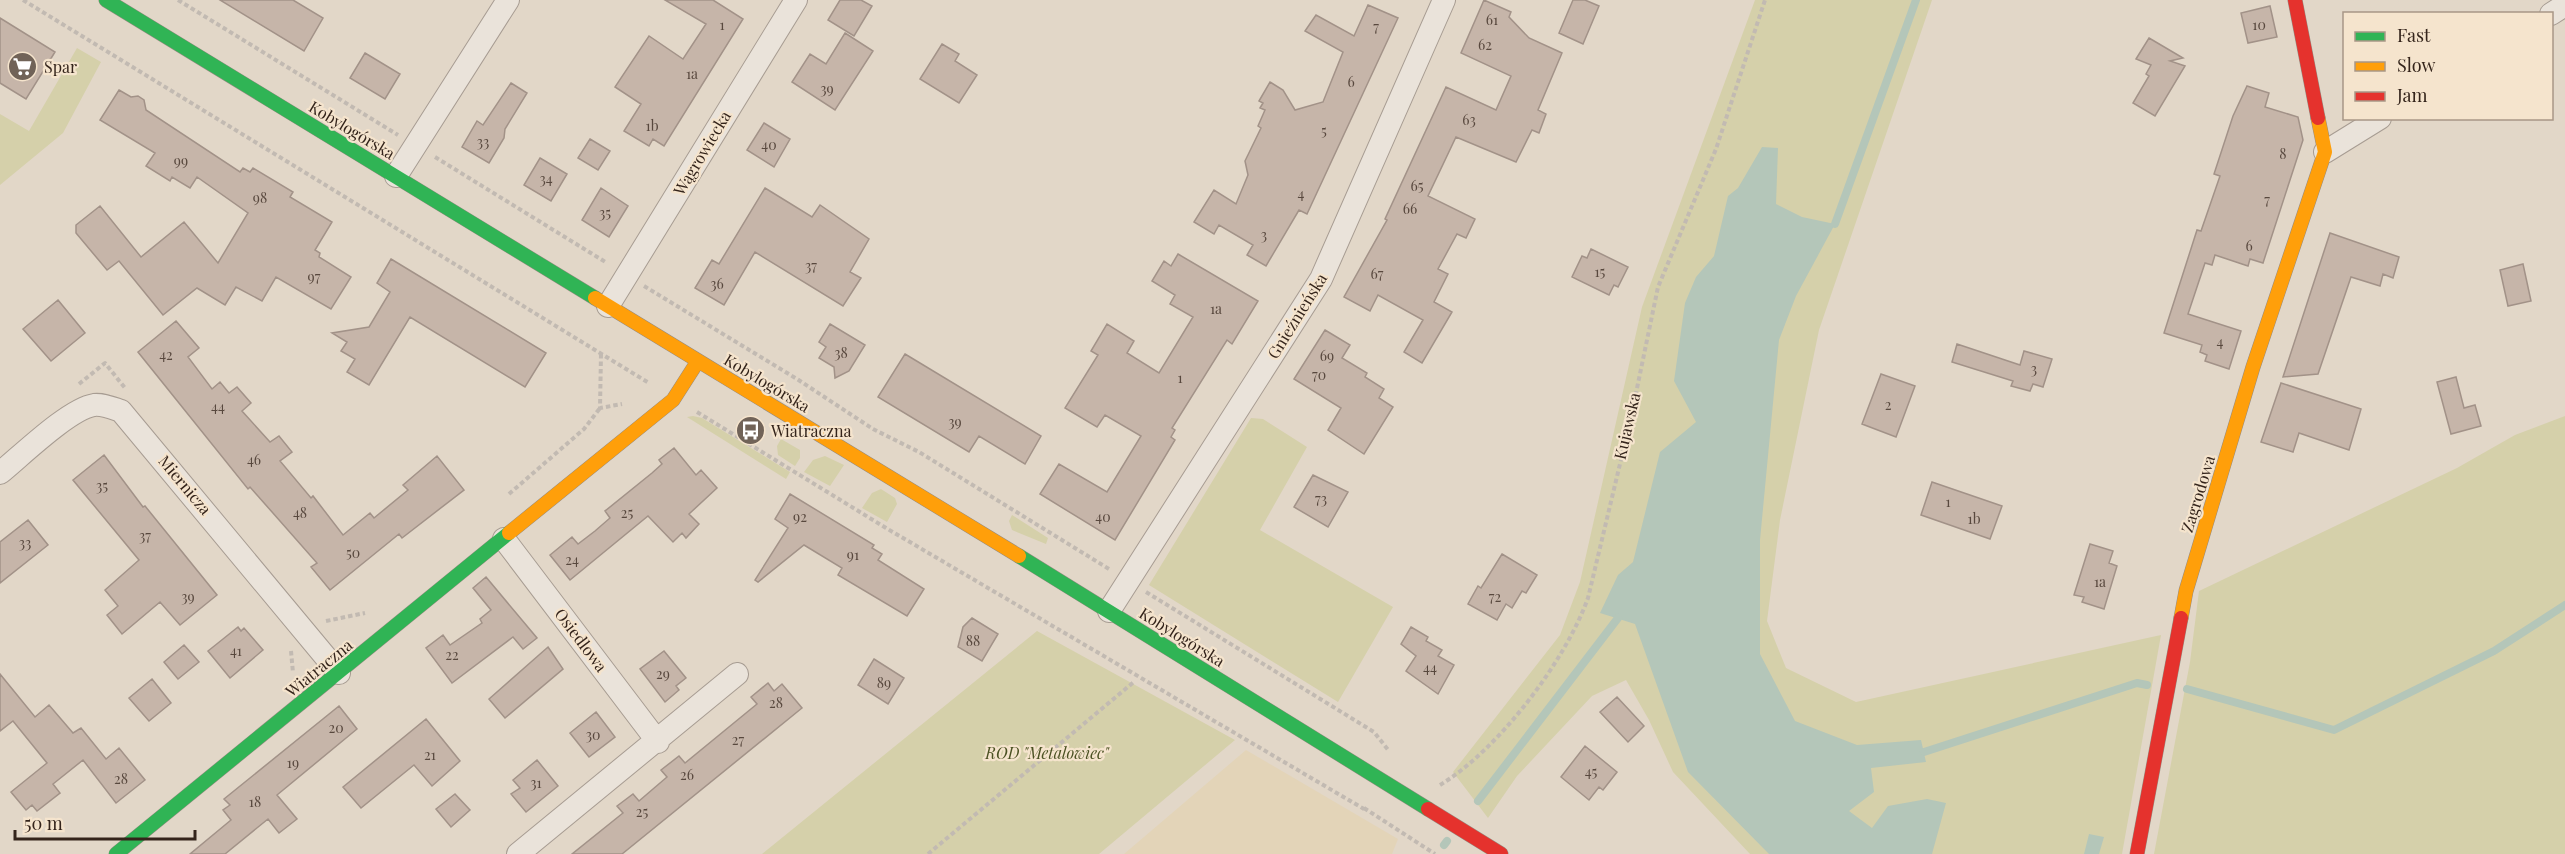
<svg xmlns="http://www.w3.org/2000/svg" width="2565" height="854" font-family="'Playfair Display',serif">
  <style>
    .farmland { fill: #e3d4b8 }
    .green { fill: #d5d0aa }
    .water { fill: #b4c6b9 }
    .lines { fill: none; stroke-linecap: round; stroke-linejoin: round }
    .stream { stroke: #b4c6b9; stroke-width: 8 }
    .building { fill: #c6b5a9; stroke: #a29288; stroke-width: 1.5 }
    .street-casing { stroke: #a79c92; stroke-width: 24 }
    .fast-casing { stroke: #968c82; stroke-width: 15 }
    .slow-casing { stroke: #968c82; stroke-width: 15 }
    .jam-casing { stroke: #968c82; stroke-width: 15 }
    .path { stroke: #c2bab2; stroke-width: 4; stroke-dasharray: 4.5 3; stroke-linecap: butt }
    .street { stroke: #eae3da; stroke-width: 22 }
    .fast { stroke: #30b455; stroke-width: 14 }
    .slow { stroke: #ff9f0a; stroke-width: 14 }
    .jam { stroke: #e5322d; stroke-width: 14 }
    .labels { text-anchor: middle; stroke-width: 4.5; stroke-linejoin: round; paint-order: stroke }
    .number-label { font-size: 14px; fill: #58483e }
    .poi-label { font-size: 16px; fill: #34241b; stroke: #f5e4cd; text-anchor: start }
    .street-label { font-size: 16px; fill: #34241b; stroke: #f5e4cd }
    .park-label { font-size: 16px; font-style: italic; fill: #4b5122; stroke: #f5e4cd }
  </style>
  <rect width="100%" height="100%" fill="#e2d7c8"/>
  <path class="farmland" d="M1246 750 1398 839 1392 854H1124Z"/>
  <path class="green" d="M1755 0H1932L1819 330 1780 520 1767 621 1786 668 1856 702 2161 635 2122 854H1750L1673 772 1649 720 1626 680 1592 696 1517 776 1488 818 1453 772 1560 635 1580 582 1642 307Z
    M77 48 101 62 63 133 0 185V114L29 131Z
    M693 416 702 418 790 472 786 479 687 417Z
    M2565 416V854H2154L2190 662 2199 591 2457 468 2515 435Z
    M1251 418 1263 419 1307 447 1260 530 1393 607 1338 702 1149 585Z
    M781 439 800 450V458L795 466 778 455 777 446Z
    M825 456 844 465 830 486 804 472 813 460Z
    M881 489 895 498 897 504 887 522 862 508 872 493Z
    M1012 515 1048 538 1046 544 1012 530 1009 521Z
    M1037 631 1235 740 1099 854H762Z"/>
  <path class="water" d="M1762 147 1778 148 1776 204 1802 217 1835 224 1796 296 1779 340 1760 540V654L1795 721 1857 745 1921 740 1926 762 1871 768 1874 792 1849 811 1872 828 1888 806 1927 799 1946 803 1932 854H1769L1688 772 1635 624 1600 613 1618 575 1633 562 1660 452 1696 422 1674 381 1685 303 1696 277 1714 256 1728 196 1738 188Z
    M2089 834 2104 837 2099 854H2084Z"/>
  <g class="lines">
    <path class="stream" d="M1835 224 1916 0
      M2187 689 2334 730 2494 651 2565 605
      M1924 752 2137 683 2147 685
      M1478 801 1618 618
      M1444 845 1447 841"/>
  </g>
  <path class="building" d="M220 0H293L323 18 304 51Z
    M665 0H713L743 19 664 146 653 139 649 146 624 131 641 104 615 87 649 36 683 59 706 24Z
    M840 0H861L872 6 854 36 828 20Z
    M1484 0 1511 12 1509 17 1529 38 1562 53 1538 110 1546 114 1539 133 1532 130 1516 162 1456 137 1428 196 1475 219 1466 238 1457 234 1438 269 1448 274 1434 302 1452 312 1422 363 1404 352 1423 320 1378 295 1370 311 1344 297 1387 220 1385 219 1446 87 1496 110 1511 76 1461 53Z
    M1573 0H1585L1599 6 1583 44 1559 33Z
    M1368 5 1398 18 1307 214 1299 210 1266 266 1247 255 1253 245 1219 225 1214 234 1194 222 1214 190 1236 204 1248 175 1245 161 1261 128 1258 126 1265 110 1260 108 1263 103 1259 101 1270 82 1283 90 1295 110 1323 102 1343 52 1305 31 1316 15 1354 36Z
    M2270 6 2277 37 2248 43 2241 13Z
    M0 18 55 52 26 99 0 83Z
    M845 33 873 51 835 110 792 82 810 54 826 64Z
    M2149 38 2183 58 2170 61 2185 66 2155 116 2133 103 2149 76 2146 74 2151 65 2136 59Z
    M942 44 959 54 955 61 977 75 959 103 920 79Z
    M365 53 400 74 385 99 350 78Z
    M511 83 527 93 505 129 504 138 489 163 462 147 477 121 483 125Z
    M2247 86 2269 93 2265 107 2298 117 2303 140 2263 263 2250 259 2248 266 2215 255 2212 265 2205 263 2188 314 2241 331 2229 369 2205 361 2207 355 2200 352 2202 345 2164 333 2197 230 2201 231 2220 176 2214 174 2233 116Z
    M119 90 131 97 138 96 144 100 146 110 240 172 243 168 250 172 253 168 293 192 290 197 332 222 315 250 320 253 319 257 351 277 331 309 276 277 262 301 236 287 225 305 197 288 163 315 119 261 107 270 76 233V225L100 206 141 257 184 222 218 263 248 213 197 177 190 188 172 177 170 181 146 166 155 153 100 120Z
    M764 123 790 139 774 167 747 150Z
    M590 139 610 151 598 170 578 158Z
    M540 158 567 174 551 201 524 185Z
    M601 188 628 206 609 237 582 220Z
    M765 188 812 217 820 205 869 239 850 272 861 278 843 306 755 252 724 305 695 288 712 260 719 264Z
    M2330 233 2399 257 2393 278 2383 274 2380 286 2351 277 2318 374 2283 377Z
    M1591 249 1628 267 1618 287 1614 285 1609 295 1572 277 1582 256 1587 258Z
    M1178 254 1258 301 1232 344 1227 340 1172 428 1175 430 1171 437 1175 440 1115 540 1040 494 1059 464 1107 492 1141 436 1105 415 1097 427 1065 408 1098 355 1091 351 1107 324 1134 341 1127 353 1159 373 1193 317 1170 304 1175 295 1152 281 1164 261 1171 266Z
    M391 259 546 353 525 387 410 317 369 385 347 372 355 359 341 351 347 342 332 333 369 327 390 292 377 283Z
    M2523 264 2531 301 2508 306 2500 270Z
    M58 300 85 333 51 361 23 329Z
    M176 321 199 348 188 357 212 389 220 382 229 393 237 387 251 403 242 411 270 442 279 436 292 452 280 461 311 498 313 496 343 535 370 513 374 518 408 490 403 485 437 456 464 490 402 538 399 534 330 590 311 567 317 563 250 487 248 489 138 352Z
    M830 324 865 345 849 371 835 378 834 367 819 358 826 347 819 342Z
    M1325 330 1350 345 1342 358 1367 373 1365 377 1384 389 1379 398 1393 407 1364 454 1328 430 1341 408 1294 379Z
    M1957 344 2020 365 2024 351 2052 359 2043 387 2033 384 2030 391 2011 386 2013 381 1952 362Z
    M905 354 1041 436 1025 464 979 436 969 452 878 397Z
    M1881 374 1915 386 1896 437 1862 424Z
    M2456 377 2464 408 2475 405 2481 426 2451 434 2437 382Z
    M2281 383 2361 409 2349 450 2299 433 2293 452 2261 442Z
    M674 448 696 475 701 470 717 488 689 514 699 524 686 538 682 533 673 542 648 516 570 580 550 555 572 537 578 544 595 531 610 518 605 511 652 473 662 464 659 460Z
    M104 455 143 507 145 506 217 595 180 625 160 602 122 634 107 615 118 606 105 590 139 560 73 480Z
    M1313 475 1348 492 1328 527 1294 507Z
    M1932 482 2002 506 1990 539 1921 515Z
    M790 494 874 545 872 548 882 554 878 560 924 589 907 616 838 575 842 568 804 545 758 582 755 580 788 528 775 519Z
    M28 520 48 545 0 583V542Z
    M2090 544 2113 551 2109 563 2117 566 2104 609 2082 602 2084 597 2074 595Z
    M1502 554 1537 575 1526 593 1522 591 1512 608 1506 604 1497 620 1468 604 1478 586 1481 588Z
    M486 577 537 638 523 649 513 637 452 683 426 648 443 635 450 645 482 623 480 619 491 610 473 588Z
    M972 618 998 634 982 661 958 647 963 627Z
    M238 627 241 631 244 628 263 650 230 678 208 651Z
    M1411 627 1428 637 1426 641 1442 650 1438 656 1454 665 1438 694 1406 671 1416 656 1401 644Z
    M184 645 199 662 178 679 164 662Z
    M548 647 563 669 505 718 489 699Z
    M664 651 686 678 676 686 679 690 665 702 640 669Z
    M874 659 904 678 888 704 858 685Z
    M0 674 35 717 49 705 73 733 81 728 106 759 119 748 145 780 116 803 83 760 53 784 60 793 37 811 32 805 26 810 11 792 47 763 13 721 0 731Z
    M152 679 171 703 149 721 129 698Z
    M768 683 774 691 782 684 802 708 622 854H572L623 813 617 806 633 794 639 801 667 777 661 770 679 756 685 763 757 704 751 697Z
    M1617 697 1644 726 1628 742 1600 712Z
    M339 706 357 729 277 795 297 819 279 833 268 819 225 854H190L231 820 223 810 230 805 224 799Z
    M596 712 615 737 589 757 570 733Z
    M426 719 460 761 432 786 414 765 361 808 343 787Z
    M1585 746 1617 772 1603 790 1599 787 1589 800 1561 777Z
    M537 760 558 786 526 812 511 794 520 788 513 780Z
    M455 794 470 810 451 827 436 809Z"/>
  <g class="lines">
    <defs>
      <path id="street" d="M2551 14 2565 5
        M2325 152 2380 118
        M396 176 508 0
        M608 306 796 0
        M0 473C21 456 69 409 94 405 103 404 112 408 121 411L339 673
        M504 539 658 742
        M1109 611 1321 279 1444 0
        M518 854 737 674"/>
      <path id="fast" d="M106 0 595 298
        M1019 556 1428 809
        M116 854 509 533"/>
      <path id="slow" d="M595 298 1019 556
        M509 533 673 400 698 361
        M2181 618 2186 591 2253 367 2325 152 2318 118"/>
      <path id="jam" d="M2295 0 2318 118
        M1428 809 1501 854
        M2137 854 2181 618"/>
    </defs>
    <use href="#street" class="street-casing"/>
    <use href="#fast" class="fast-casing"/>
    <use href="#slow" class="slow-casing"/>
    <use href="#jam" class="jam-casing"/>
    <path class="path" d="M23 0 649 383
      M178 0 398 135
      M435 157 607 263
      M644 286 797 379 873 429 919 452 1109 569
      M601 354 600 408 622 404
      M79 384 105 363 125 388
      M697 412 886 528 1364 809
      M509 494 584 429 600 408
      M1146 592 1374 732 1389 751
      M326 621 365 613
      M291 651 293 673
      M1440 785C1498 750 1565 662 1588 598L1630 422 1658 287 1716 149 1765 0
      M1364 808 1435 854
      M928 854 1135 681"/>
    <use href="#street" class="street"/>
    <use href="#fast" class="fast"/>
    <use href="#slow" class="slow"/>
    <use href="#jam" class="jam"/>
  </g>
  <defs>
    <symbol id="supermarket-disc" viewBox="-11 -11 22 22"><circle r="9.5" fill="#716358" stroke="#f5e4cd"/><path d="M-6-5.5h2.5l.6 2H6L4.5 2H-2.5L-4.4-4H-6ZM-1.5 3.2a1.3 1.3 0 1 0 .1 0ZM3 3.2a1.3 1.3 0 1 0 .1 0Z" fill="#fff"/></symbol>
    <symbol id="bus-disc" viewBox="-11 -11 22 22"><circle r="9.5" fill="#716358" stroke="#f5e4cd"/><path d="M-5-6H5V4H4V6H2V4H-2V6H-4V4H-5ZM-3.5-4V0h7V-4ZM-3.5 1.2v1.5H-2V1.2ZM2 1.2v1.5H3.5V1.2Z" fill="#fff"/></symbol>
  </defs>
  <g fill-rule="evenodd">
    <use href="#supermarket-disc" x="6" y="50" width="33" height="33"/>
    <use href="#bus-disc" x="734" y="414" width="33" height="33"/>
  </g>
  <g class="labels">
    <g class="number-label">
      <text x="1492" y="25">61</text>
      <text x="722" y="30">1</text>
      <text x="2259" y="30">10</text>
      <text x="1376" y="32">7</text>
      <text x="1485" y="50">62</text>
      <text x="692" y="79">1a</text>
      <text x="1351" y="87">6</text>
      <text x="827" y="94">39</text>
      <text x="1469" y="125">63</text>
      <text x="652" y="131">1b</text>
      <text x="1324" y="136">5</text>
      <text x="483" y="147">33</text>
      <text x="769" y="150">40</text>
      <text x="2283" y="159">8</text>
      <text x="181" y="166">99</text>
      <text x="546" y="184">34</text>
      <text x="1417" y="191">65</text>
      <text x="1301" y="199">4</text>
      <text x="260" y="203">98</text>
      <text x="2267" y="205">7</text>
      <text x="1410" y="214">66</text>
      <text x="605" y="218">35</text>
      <text x="1264" y="240">3</text>
      <text x="2249" y="251">6</text>
      <text x="811" y="271">37</text>
      <text x="1600" y="277">15</text>
      <text x="1377" y="279">67</text>
      <text x="314" y="282">97</text>
      <text x="717" y="289">36</text>
      <text x="1216" y="314">1a</text>
      <text x="2220" y="347">4</text>
      <text x="841" y="358">38</text>
      <text x="166" y="360">42</text>
      <text x="1327" y="361">69</text>
      <text x="2034" y="374">3</text>
      <text x="1319" y="380">70</text>
      <text x="1180" y="383">1</text>
      <text x="1888" y="410">2</text>
      <text x="218" y="412">44</text>
      <text x="955" y="427">39</text>
      <text x="254" y="465">46</text>
      <text x="102" y="491">35</text>
      <text x="1321" y="504">73</text>
      <text x="1948" y="507">1</text>
      <text x="300" y="518">48</text>
      <text x="627" y="518">25</text>
      <text x="800" y="522">92</text>
      <text x="1103" y="522">40</text>
      <text x="1974" y="524">1b</text>
      <text x="145" y="541">37</text>
      <text x="25" y="548">33</text>
      <text x="353" y="558">50</text>
      <text x="853" y="560">91</text>
      <text x="572" y="565">24</text>
      <text x="2100" y="587">1a</text>
      <text x="188" y="602">39</text>
      <text x="1495" y="602">72</text>
      <text x="973" y="646">88</text>
      <text x="236" y="656">41</text>
      <text x="452" y="660">22</text>
      <text x="1430" y="673">44</text>
      <text x="663" y="679">29</text>
      <text x="884" y="688">89</text>
      <text x="776" y="708">28</text>
      <text x="336" y="733">20</text>
      <text x="593" y="740">30</text>
      <text x="738" y="745">27</text>
      <text x="430" y="760">21</text>
      <text x="293" y="768">19</text>
      <text x="1591" y="777">45</text>
      <text x="687" y="780">26</text>
      <text x="121" y="784">28</text>
      <text x="536" y="788">31</text>
      <text x="255" y="807">18</text>
      <text x="642" y="817">25</text>
    </g>
    <g class="poi-label">
      <text x="44" y="73">Spar</text>
      <text x="771" y="437">Wiatraczna</text>
    </g>
    <g class="street-label">
      <text transform="translate(352 130) rotate(31)" y="6">Kobylogórska</text>
      <text transform="translate(702 153) rotate(-59)" y="6">Wągrowiecka</text>
      <text transform="translate(1297 316) rotate(-58)" y="6">Gnieźnieńska</text>
      <text transform="translate(767 383) rotate(31)" y="6">Kobylogórska</text>
      <text transform="translate(1627 426) rotate(-77)" y="6">Kujawska</text>
      <text transform="translate(185 485) rotate(50)" y="6">Miernicza</text>
      <text transform="translate(2198 494) rotate(-73)" y="6">Zagrodowa</text>
      <text transform="translate(1182 637) rotate(32)" y="6">Kobylogórska</text>
      <text transform="translate(581 640) rotate(53)" y="6">Osiedlowa</text>
      <text transform="translate(319 668) rotate(-39)" y="6">Wiatraczna</text>
    </g>
    <g class="park-label">
      <text x="1047" y="759">ROD "Metalowiec"</text>
    </g>
  </g>
  <rect x="2343" y="12" width="210" height="108" fill="#f5e4cd" stroke="#a89786" stroke-width="1.5"/>
  <rect x="2355" y="32" width="30" height="9" fill="#30b455" stroke="#a89786" stroke-width="1.5"/>
  <text x="2397" y="42" font-size="18" fill="#34241b">Fast</text>
  <rect x="2355" y="62" width="30" height="9" fill="#ff9f0a" stroke="#a89786" stroke-width="1.5"/>
  <text x="2397" y="72" font-size="18" fill="#34241b">Slow</text>
  <rect x="2355" y="92" width="30" height="9" fill="#e5322d" stroke="#a89786" stroke-width="1.5"/>
  <text x="2397" y="102" font-size="18" fill="#34241b">Jam</text>
  <path d="M15 830v9h180v-9" fill="none" stroke="#34241b" stroke-width="3"/>
  <text x="24" y="830" font-size="18" fill="#34241b" stroke="#f5e4cd" stroke-width="4.5" paint-order="stroke">50 m</text>
</svg>
